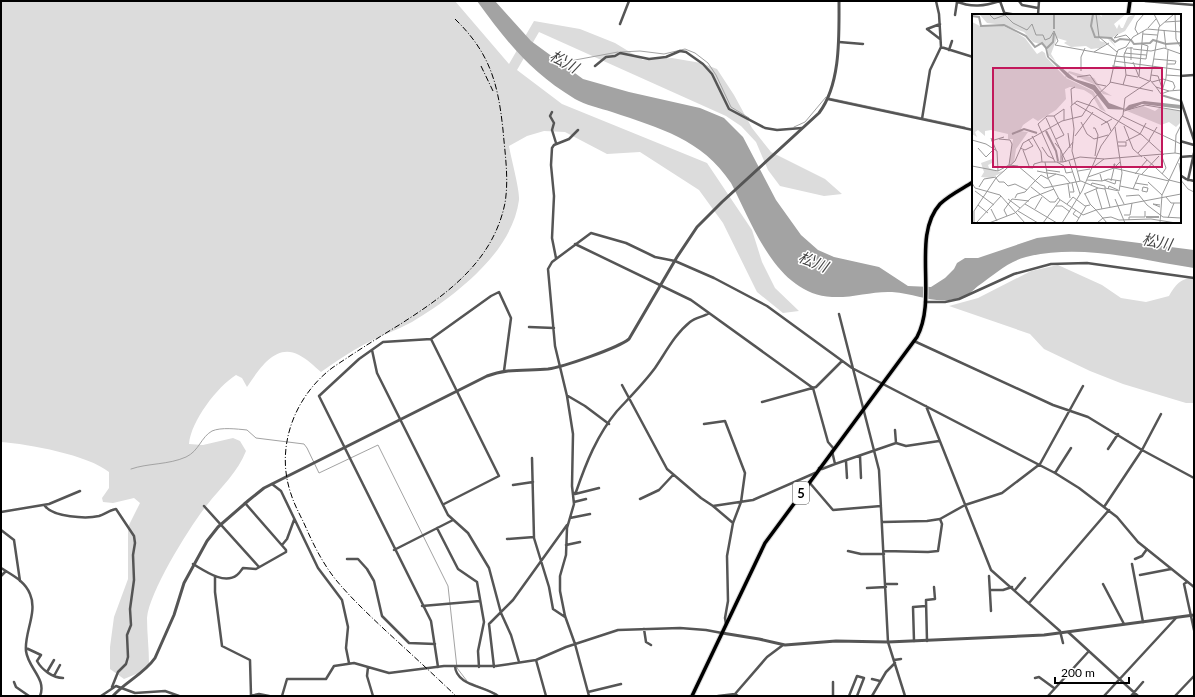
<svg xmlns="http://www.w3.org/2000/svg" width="1195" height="697" font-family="Lato,'Noto Sans JP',sans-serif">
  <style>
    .green { fill: #dcdcdc }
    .water { fill: #a3a3a3 }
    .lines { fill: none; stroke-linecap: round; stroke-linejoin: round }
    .stream { stroke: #a3a3a3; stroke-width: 1 }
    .primary-casing { stroke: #dbdbdb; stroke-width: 5.5 }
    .minor { stroke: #555; stroke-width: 2.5 }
    .tertiary { stroke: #555; stroke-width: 3 }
    .primary { stroke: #000; stroke-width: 3.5 }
    .rail { stroke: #000; stroke-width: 1; stroke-dasharray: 6 2 1 2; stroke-linecap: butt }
    .labels { text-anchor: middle; stroke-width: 3; stroke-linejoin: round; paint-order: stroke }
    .shield { fill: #fff; stroke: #4c4c4c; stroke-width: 1 }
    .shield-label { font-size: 13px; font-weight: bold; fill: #000 }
    .water-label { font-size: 15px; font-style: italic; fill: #444; stroke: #fff }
    .inset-river { fill: none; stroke: #a3a3a3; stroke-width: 2 }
    .inset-road { fill: none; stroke: #999; stroke-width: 1 }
    .view { fill: #c2185b; fill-opacity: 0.15; stroke: #c2185b; stroke-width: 2 }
    .inset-edge { fill: none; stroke: #000; stroke-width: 2 }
  </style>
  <rect width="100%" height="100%" fill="#fff"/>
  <path class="green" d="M1 1H455L509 64 534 21 580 29 615 43 643 60 672 58 701 63 717 69 734 95 752 128 771 152 825 179 842 194 824 196 780 186 768 170 756 142 741 126 726 116 539 32 517 70 562 104 707 163 752 230 762 262 775 288 799 311 783 313 757 292 723 223 699 190 640 152 607 154 565 132 544 131 527 136 509 146C511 158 520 191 519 200 512 253 455 296 412 322 397 330 380 336 365 344 350 352 335 362 321 372 314 366 307 359 299 355 275 342 258 371 247 387L242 378 236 375C217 387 191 421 189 444L203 445 233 438 240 441 246 451C238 472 221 487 207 505 190 526 149 592 147 618 147 633 149 649 149 664L141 672 124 679 110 669V647L114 617 128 579V527L140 503 134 498 113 503 103 502 102 498 109 488V472C88 455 29 444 1 442Z
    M1058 265 1102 285 1121 298 1146 302 1169 296C1176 284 1180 279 1194 277V403H1186L1123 384 1090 371 1044 349 1030 334 949 306 978 298 1031 271Z"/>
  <path class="water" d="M477 1H495L531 41 583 79 629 92 700 108 724 118 743 137 776 200 801 235 818 250 834 257 879 267 908 286 931 287 945 278 954 269 957 263 965 258H978L1037 238 1069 234 1194 250V268C1140 260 1081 243 1026 257 1007 262 994 275 978 286 973 290 969 295 963 297 935 306 920 294 892 292 872 291 853 298 832 297 776 294 753 225 731 183 702 139 659 128 612 112 600 108 585 105 575 99 530 72 507 42 477 1Z"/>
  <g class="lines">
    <path class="stream" d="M621 52 640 51 664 54 685 49 695 53 708 63 716 75 731 107 749 118
      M559 63 618 52
      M829 98 965 127
      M794 127 805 122 826 97
      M1180 179 1188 189 1194 192
      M131 469C148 463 168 465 186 457 199 451 201 437 212 431 221 427 237 429 247 430L256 438 304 444 307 448 319 473 378 445 448 586 457 668 467 681
      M471 683 497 694"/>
    <defs>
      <path id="primary" d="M1128 15 1130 1
        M692 696 765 543 917 337C938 298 911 236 940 204 949 195 962 189 973 182"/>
    </defs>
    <use href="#primary" class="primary-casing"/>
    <path class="minor" d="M956 1C971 8 985 6 1000 1
      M1000 1 1005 15
      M1019 1 1022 5 1038 8
      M1145 1 1194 5
      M1005 13 1017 15
      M955 15 957 2
      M1038 15 1039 1
      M620 24 629 1
      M927 29 940 39
      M927 29 940 24
      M839 42 863 44
      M941 47 973 57
      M949 50 952 41
      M595 66 606 57 615 56 620 53 649 59 666 57 680 51 686 52 703 64 712 74 729 109 765 128 777 130 802 128
      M1180 76 1194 75
      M1180 98 1194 140
      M828 99 973 130
      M552 112 550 116 554 123 552 130 556 143
      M922 119 930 70 941 47 939 14 936 1
      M1180 141 1194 145
      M1180 157 1193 156
      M1180 175 1186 179 1194 181
      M1188 180 1194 153
      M575 244 691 300 813 388 828 442 834 449
      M556 258 552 238 554 196 551 165 552 148 554 145 569 139 578 130
      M925 302H945L959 299 1014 274 1051 264 1087 263 1194 278
      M839 314 879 470 888 642 905 696
      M529 327 554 328
      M431 339 499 476 444 504
      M914 341 1053 405 1088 417 1142 450 1194 478
      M372 350 377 373 448 515 468 533 489 568 501 613 511 635 519 662
      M622 385 667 469 701 498 713 506 753 500 815 473
      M568 396 585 406 609 424
      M762 402 816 387 842 361
      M926 406 991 570 1060 631 1063 643
      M704 424 725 421 745 473 741 502 733 523 727 556 728 601 725 618 726 624
      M896 443 906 446 939 441
      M1108 449 1118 434
      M832 451 835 464 896 443 895 430
      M860 456 861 478
      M532 458 534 538 549 587 553 609 565 617
      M846 461 847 478
      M819 468 822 469 835 464
      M1055 473 1071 448
      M809 482 833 510 881 506
      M272 484 281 491 318 568 342 600 348 627 346 648 349 663
      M513 485 533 482
      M575 494 599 488
      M573 495 576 492C586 463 597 435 617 411 630 397 644 383 655 368 666 352 675 334 690 322 696 317 704 317 709 313
      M640 499 659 490 673 475
      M574 502 586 499
      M45 506C53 517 86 519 99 516 105 514 110 510 116 509L134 536 135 543 133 555 134 580 130 609 131 625 127 635 128 657 126 664 118 672 112 687
      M204 506 259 567
      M713 506 733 523
      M1104 507 1142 450 1161 414
      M1 512 49 504 80 491
      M570 518 590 514
      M940 519 965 505 1002 493 1040 464 1083 386
      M883 522 927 521 940 519 942 524 938 551 928 552 884 551
      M437 528 458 569 477 582 484 622 478 651 479 667
      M1 530 14 540 20 581
      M507 539 534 537
      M282 545 287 539 294 520
      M566 545 580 542
      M394 550 453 520
      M848 551 861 554H884
      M347 559H358L367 569 374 581 382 616 409 643 435 644
      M1135 559 1142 556 1147 549
      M193 564C205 571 224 585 237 575 240 573 241 570 243 568L256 569 286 552V550L245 503
      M1132 564 1143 622
      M1 568C12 575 25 581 30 594 38 612 24 633 26 651 28 668 47 679 40 696
      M1140 575 1171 569
      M1 576 6 571
      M989 576 991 611
      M215 577V592L222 646 250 660 251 695
      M1187 582 1184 584 1194 630
      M886 584H897
      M1103 584 1124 624
      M867 588 886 587
      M990 590H1003L1012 587
      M1015 590 1025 578
      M1029 603 1109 510
      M422 606 480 601
      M644 629 646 642 651 645
      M1068 632 1138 696
      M914 641 913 607 926 606
      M927 641 926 600 935 599 934 587
      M26 648 41 655 37 661C42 670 53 678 63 678
      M536 660 546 696
      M894 660 901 659
      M455 666C456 686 486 686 498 696
      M368 667 367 676 373 696
      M438 667 431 621 319 396 359 359 383 342 431 339 491 296 499 292 511 318 504 371
      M494 667 489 624 513 600 567 525
      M47 672 54 660
      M54 676 60 665
      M1035 678 1039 677 1054 688
      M872 679 880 681
      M14 682 16 687 29 696
      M833 682V696
      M588 692 621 684
      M735 694 738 696
      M101 696 116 686 135 693 165 691 179 696
      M250 696 259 694 269 696
      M282 696 287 679H326L334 666 354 663 389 673 444 666H496L536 660 566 647 618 630 680 628 706 630 722 633
      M589 696 575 644 565 616 560 591V576L566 555 567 528 574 504 572 486 573 434 567 396 555 346 548 269 552 262 591 233 626 243 655 257 675 261 714 278 767 306 852 368 1055 473 1079 488 1117 517 1138 542 1194 587
      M718 696 735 694 767 657 783 645
      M849 696 857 676 864 678 857 696
      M872 696 886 672 895 663
      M1048 696 1089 651
      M1104 696 1176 618
      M1131 696 1143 682
      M1175 696 1194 676"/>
    <path class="tertiary" d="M722 633 759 639 785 645 836 641 888 642 1044 635 1194 615
      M113 696C125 682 144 674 155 658L174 615 184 583 207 541 218 527 249 500 264 488 487 376C507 368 528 371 548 369 563 367 618 348 629 339L677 257 697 227 722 202 819 113C841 84 839 36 839 1"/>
    <use href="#primary" class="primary"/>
    <path class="rail" d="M455 19C490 53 498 83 503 130 505 154 509 179 505 203 493 262 446 295 399 325 376 339 354 353 332 368 294 397 275 448 291 494 295 507 302 518 307 530 315 548 324 565 336 580 351 598 368 614 385 630 409 652 433 674 456 696
      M481 66 493 91"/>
  </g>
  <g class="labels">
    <rect class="shield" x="793" y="482" width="16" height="22" rx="3"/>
    <g class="shield-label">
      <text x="801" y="498">5</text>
    </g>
    <g class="water-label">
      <text transform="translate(564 62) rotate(29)" y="5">松川</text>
      <text transform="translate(1157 242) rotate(11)" y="5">松川</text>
      <text transform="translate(813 262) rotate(22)" y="5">松川</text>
    </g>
  </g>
  <g transform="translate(972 14)">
    <rect width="209" height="209" fill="#fff"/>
    <path d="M0 0H127L130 3 129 0H154L142 10 145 15 147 10 149 14H151L156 3 164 0 153 17 141 23 140 27 144 33 135 24H127L128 27 135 29 128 34 119 35 114 32 99 33 92 29 95 27 85 24 79 40 84 48 76 41 74 32 61 28 52 18 32 11 15 9 8 1ZM0 8 8 12H31L42 17 53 24 65 40 70 37 73 39 74 43 93 63 97 57 122 64 130 76 140 82 131 80 124 71 97 59 94 64 121 77 134 98 128 95 120 81 112 76 98 73 93 75 94 85 84 96 66 107 61 104 51 111 48 117 56 118 44 135 42 148 39 150 37 149 41 125H36V120L19 116 13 117V122L6 116 3 118 5 123 0 120ZM171 92 183 97 187 94 209 97V108L204 113 197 108 189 111 155 97ZM20 145 22 148 16 151 17 154 26 158 33 157 19 164 9 163 12 158 9 149Z" fill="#dcdcdc"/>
    <path d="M73 33 75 35 77 43 103 65 123 71 137 89 153 95 157 91 172 87 209 91V95L170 90 157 96 136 95 121 76 96 64 75 43Z" fill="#a3a3a3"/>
    <path class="inset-river" d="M121 0 119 12 123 23 139 24 143 28 148 25 159 26 162 30 178 29 181 26 194 30 209 29M0 2 7 3 9 12 32 11 54 22 63 33 70 29 75 35M82 15V0M75 34 81 28 82 19M189 81 209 87M74 117 84 137 86 147M40 120 52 115 65 119M174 203H187"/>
    <path class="inset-road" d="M17 0 22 5 33 1 41 9 55 16 60 10 64 21H71L73 26 78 24 82 17 86 27 83 31M124 0 127 23 145 38M182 0 188 12M203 0 204 25 209 34M193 8 209 7M176 14 184 5M192 16 194 34M146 20 142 24 154 21 159 26M166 20 163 15 165 8 172 0M171 20 185 21M83 31 144 42 146 36 154 33 161 23 175 15 209 18M161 35 179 37 192 34 209 40M122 38 137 29M152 39 174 41M182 45 204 47 203 50H195M159 46V33M142 47 209 56M161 48 167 63 177 67M140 52 168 55M109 57V43L113 34M154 61 166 63M179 61 186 62 190 74M194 61 209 62M167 62 171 17M105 63 118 61 124 70 134 72M178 66 184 73 197 77 209 76M138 68 181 77M180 68 191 65 201 68 203 73 201 76M151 71 154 61 152 41 155 34H161M184 73 189 80 197 77M189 80 194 64 196 36M102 89 136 109 139 117M100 91 99 75 103 73M152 97 173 91 209 97M82 102 92 121 84 125M150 102 209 130M74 104 94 148M109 108 115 120 122 125 136 121M129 111 140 105M152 112 161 135 170 143M121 114H123L126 121 123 142M96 119 98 134M60 122 69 138 70 148M103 122 121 98M19 124 24 136M27 125 38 126 40 130 37 151M0 126 14 130 25 137 26 157 37 151 46 152 72 174 109 167 126 174M177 126 185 113M19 127 32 123M154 127 168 120 174 109M146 128H154V132H146M83 129 89 136V148M70 133 76 142 82 145M6 134 14 143 22 135M48 134 53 136 61 132 56 125M51 136 57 152M166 139 178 126M203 139 204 121 209 111M189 140 194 154 190 160M172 143 197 166 209 169M97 147 108 180M83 148 66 110 75 102H82L92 95V106M85 148 92 152 94 159 100 158M91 148 90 142 101 128M207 149 209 162M0 152 26 157M47 153 61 154 62 150 69 148H91L108 143 132 145 203 139 209 140M120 154 132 145M142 154 197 167M74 156 88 158M65 157 75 159 73 148M106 157 118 155M128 160 130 167 136 165 149 167M163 160 175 146M169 161 187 142M116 163 142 154 148 148M24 164 27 168H32L36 172 43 170 55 176M76 164 75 159 84 160M115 166 130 167M132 166 143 170 144 166M108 167 100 137 102 115 99 92 105 87 122 93 170 121 192 141M139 167 143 150H142V153M62 168 69 161 76 165M176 168 190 181M0 169 3 174 28 181 53 209M98 169 92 162 84 160 76 164 87 185 111 201 124 196 135 209M163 169 176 171M96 170 98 184M119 171 120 169 133 172M148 172 167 176M7 173 12 165 24 163M59 173 78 188H83L86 184M171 173 176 174 175 178 170 177ZM133 174 147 177 150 159 143 113M124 175 130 195M133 175 138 193M136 175 137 172 146 176M161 175 167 161M3 177 22 191M98 178H102L100 169M146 178 152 190M112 180 126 174 133 175V172M113 180 118 190 124 196 209 180M154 182 167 181 175 191 191 203 209 204M194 183 199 189H209M43 184 45 180 53 178 62 168M36 185 48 194M143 185 153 209M53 190 85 209M95 190 101 183 113 192 118 191M6 191 16 199M84 192H90L98 198M188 193 181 190 188 191M19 195 25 207M63 195 70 183M104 196 101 200 107 204M46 197 66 209M152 201H158L160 189M35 202 32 196 40 185 57 187M196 204 202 189M157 206V203H173V197M5 208 29 182M2 209V197L24 164 43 147 51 129 90 107 110 102 120 86 138 69 144 42 174 45 176 32 170 30M17 209 43 199 59 184 82 175M71 209 88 186M90 209 110 177 129 132 151 101 153 84 178 67 187 13 202 0M104 209 114 192M125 209 131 204 139 203 147 206 179 205 204 209M188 209 190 181 209 141"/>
    <path class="view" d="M21 54H190V153H21Z"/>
    <rect width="209" height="209" class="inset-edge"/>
  </g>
  <rect width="1195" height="697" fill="none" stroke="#000000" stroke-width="4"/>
  <path d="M1055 677v6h74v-6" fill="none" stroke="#000000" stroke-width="2"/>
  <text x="1061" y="677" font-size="12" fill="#000000" stroke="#ffffff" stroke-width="3" paint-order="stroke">200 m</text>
</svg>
